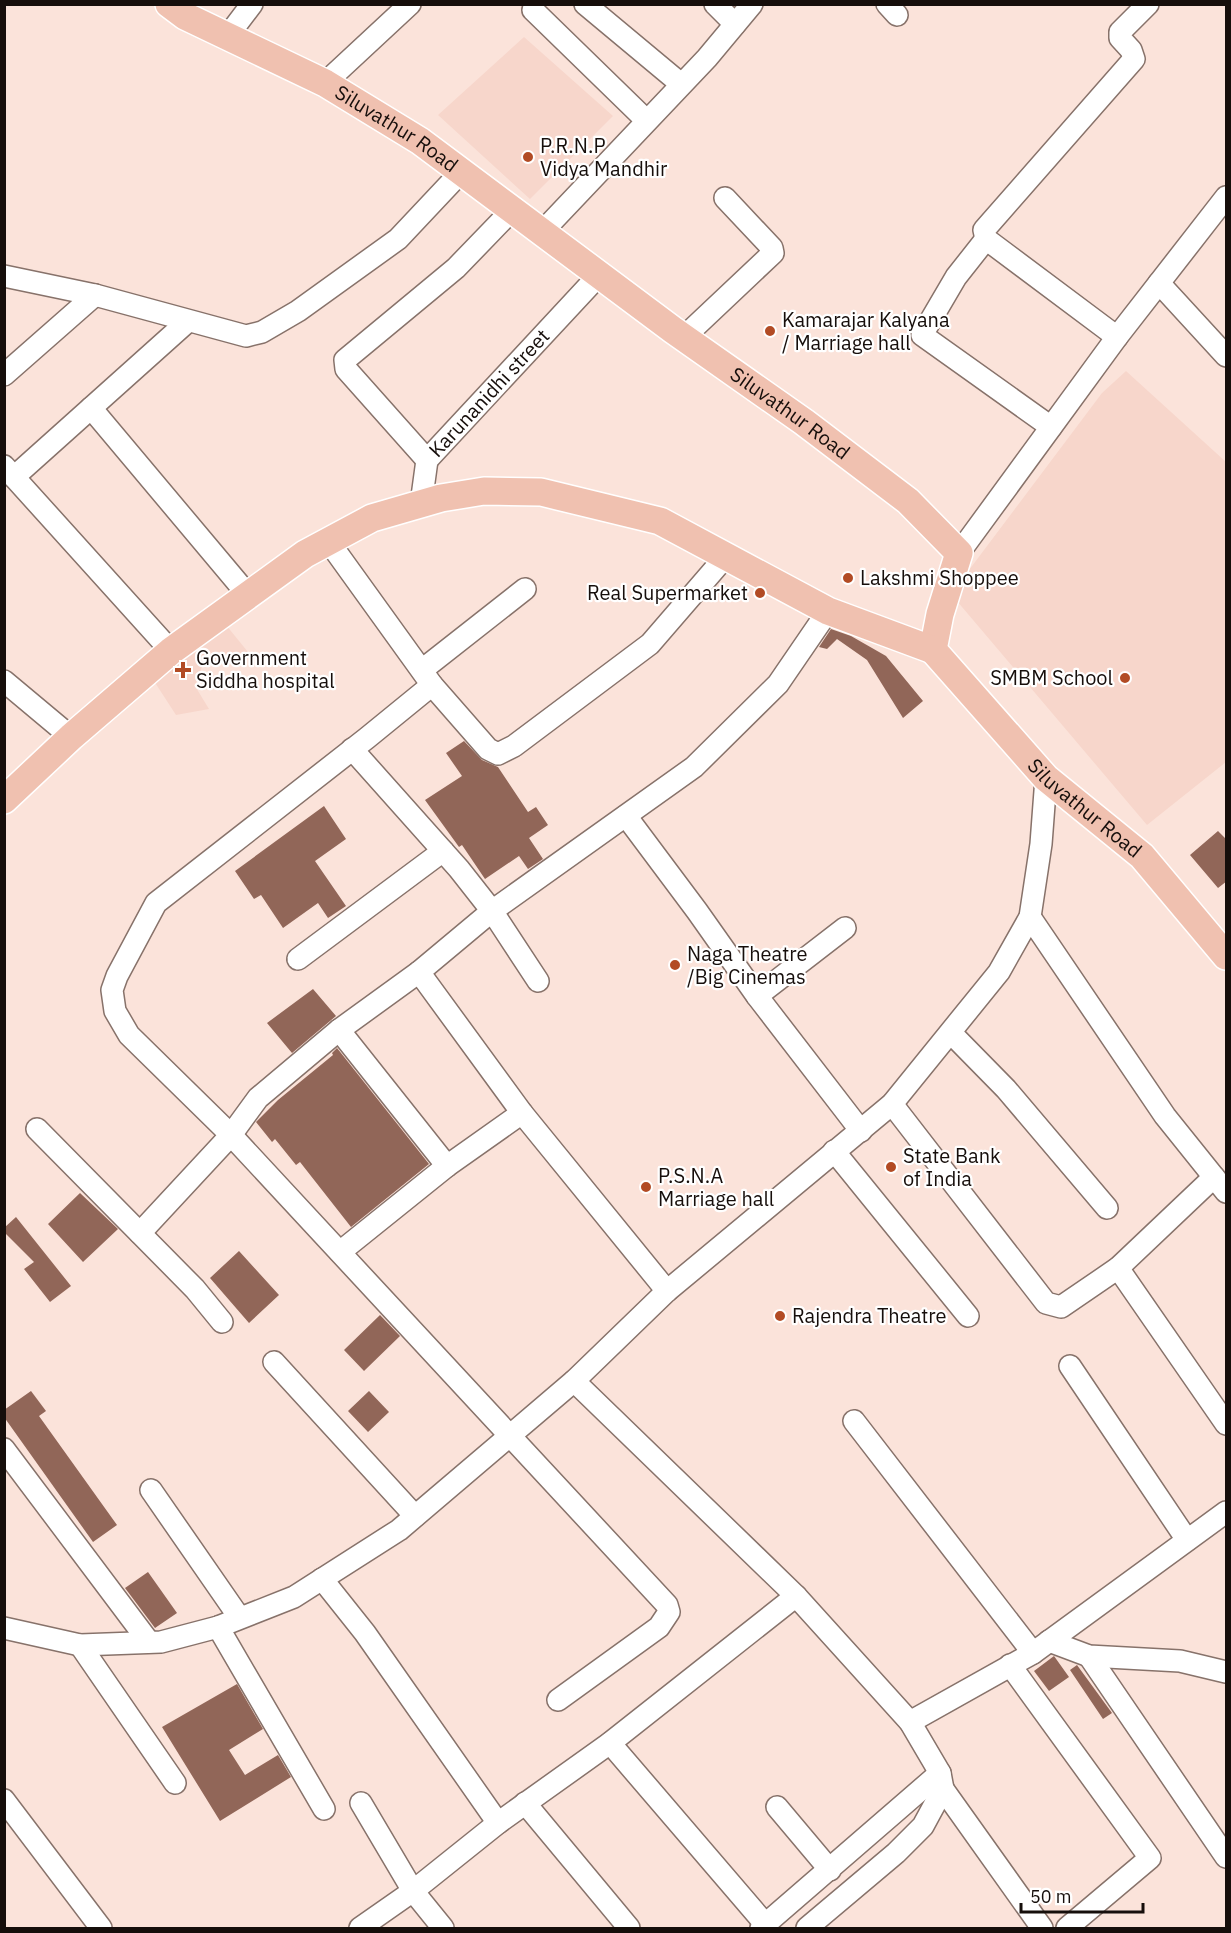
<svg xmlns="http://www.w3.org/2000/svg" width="1231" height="1933" font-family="'IBM Plex Sans',sans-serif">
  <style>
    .built { fill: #f7d6cb }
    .building { fill: #916658 }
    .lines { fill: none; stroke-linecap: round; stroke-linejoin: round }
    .minor-casing { stroke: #87726a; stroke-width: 24 }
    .major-casing { stroke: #fff; stroke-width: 30 }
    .minor { stroke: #fff; stroke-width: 21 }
    .major { stroke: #f0c1b0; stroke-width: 27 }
    .poi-dot { fill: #b24b24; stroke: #fff; stroke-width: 2 }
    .labels { text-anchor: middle; stroke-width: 4.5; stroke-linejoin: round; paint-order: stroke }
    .street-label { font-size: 20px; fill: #160e0b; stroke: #fff }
    .poi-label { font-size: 20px; fill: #160e0b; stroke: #fff; text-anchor: start }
  </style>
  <rect width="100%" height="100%" fill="#fbe3da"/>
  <path class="built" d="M524 37 613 116 530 199 438 115Z
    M1126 371 1226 462V762L1147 825 951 594 1102 393Z
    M226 625 248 652 204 661 195 686 209 709 176 715 152 678Z"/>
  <path class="building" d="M831 629 851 636 886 656 923 701 903 718 867 660 837 639 827 649 819 647Z
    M464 741 482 760 498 767 528 812 536 807 548 825 529 838 543 859 528 869 519 856 485 879 462 845 459 847 425 800 462 776 446 753Z
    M324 806 346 839 315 861 346 906 328 918 318 903 283 928 261 895 254 899 235 871Z
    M1218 831 1227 840V881L1218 888 1190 855Z
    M313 989 336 1016 292 1053 267 1023Z
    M337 1048 429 1164 351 1227 300 1162 296 1165 275 1139 272 1142 256 1122 278 1100 333 1055 332 1053Z
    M80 1193 118 1229 83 1262 48 1224Z
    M16 1217 71 1286 50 1302 24 1269 34 1262 4 1232V1228Z
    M239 1251 279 1295 249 1323 210 1278Z
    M380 1315 400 1336 364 1371 344 1350Z
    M31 1391 46 1411 39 1416 117 1525 93 1542 4 1417V1410Z
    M369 1391 389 1412 368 1432 348 1411Z
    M148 1572 177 1613 155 1628 125 1588Z
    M1054 1656 1069 1677 1049 1691 1034 1671Z
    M1077 1665 1112 1713 1103 1719 1070 1670Z
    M237 1684 263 1729 229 1750 245 1775 278 1755 291 1777 220 1821 162 1727Z"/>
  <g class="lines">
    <defs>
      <g id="minor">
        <path d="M585 4 681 84"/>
        <path d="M715 4 735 24"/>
        <path d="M887 4 897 15"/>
        <path d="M533 10 646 120"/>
        <path d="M227 37 252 4"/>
        <path d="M325 83 410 4"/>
        <path id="s1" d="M512 210 456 268 345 360 346 369 427 460 599 275"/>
        <path d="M542 232 707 58 752 4"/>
        <path d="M986 239 956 277 922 335 1051 427"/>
        <path d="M4 276 95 295 246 336 262 332 298 311 398 239 462 171"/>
        <path d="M1159 283 1226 356"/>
        <path d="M1117 337 986 239 984 230 1134 59 1131 50 1120 38V32L1148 4"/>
        <path d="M683 338 773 253 772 248 725 198"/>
        <path d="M4 375 95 295"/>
        <path d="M91 408 248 595"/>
        <path d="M4 466 171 651"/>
        <path d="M14 477 187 322"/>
        <path d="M421 504 427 460"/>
        <path d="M329 542 432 685 488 749 498 754 514 746 650 644 726 556"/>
        <path d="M959 553 1117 337 1226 197"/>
        <path d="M422 670 525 589"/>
        <path d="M4 681 71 737"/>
        <path d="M432 685 367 738 156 903 117 976 112 990 115 1011 129 1035 231 1135 667 1605 669 1612 659 1627 558 1700"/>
        <path d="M352 749 459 869 492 911 538 981"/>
        <path d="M626 816 697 911 757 996 861 1131"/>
        <path d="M1030 917 1165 1116 1226 1192"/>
        <path d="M298 959 443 851"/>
        <path d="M419 972 522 1113 667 1291"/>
        <path d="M757 996 845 928"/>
        <path d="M339 1030 447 1166"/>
        <path d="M951 1033 1006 1089 1107 1208"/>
        <path d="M892 1104 1046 1303 1061 1307 1118 1268 1214 1177"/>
        <path d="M37 1129 195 1289 222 1322"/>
        <path d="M834 1151 968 1316"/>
        <path d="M140 1233 231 1135 258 1098 339 1030 419 972 492 911 694 767 778 684 828 611"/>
        <path d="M340 1252 447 1166 522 1113"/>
        <path d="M1118 1268 1226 1424"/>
        <path d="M274 1362 415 1516"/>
        <path d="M1070 1366 1187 1540"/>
        <path d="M574 1381 796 1596 910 1722 940 1773 943 1789 923 1826 896 1853 807 1928"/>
        <path d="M854 1421 1033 1653"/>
        <path d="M4 1449 149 1642"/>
        <path d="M151 1490 239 1617"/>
        <path d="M322 1579 365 1633 498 1823"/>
        <path d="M218 1627 324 1809"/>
        <path d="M4 1628 80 1645 161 1642 218 1627 294 1597 399 1530 574 1381 667 1291 892 1104 999 972 1030 917 1041 844 1046 778"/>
        <path d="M1049 1641 1089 1656 1180 1661 1226 1672"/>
        <path d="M80 1645 175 1783"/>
        <path d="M1089 1656 1226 1857"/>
        <path d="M1010 1665 1150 1858 1067 1928"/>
        <path d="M910 1722 1033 1653 1226 1512"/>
        <path d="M610 1743 766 1925"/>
        <path d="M943 1789 1042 1928"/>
        <path d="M4 1800 101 1928"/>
        <path d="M361 1803 413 1891 443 1928"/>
        <path d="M525 1803 629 1928"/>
        <path d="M777 1807 830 1870"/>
        <path d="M360 1928 413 1891 498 1823 610 1743 796 1596"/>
        <path d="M761 1928 940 1773"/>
      </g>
      <g id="major">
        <path id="s2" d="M169 4 185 16 325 83 420 141 673 330 804 422 908 501 959 553 940 614 933 650 1046 778 1142 856 1226 956"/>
        <path d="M4 800 71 737 171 651 305 554 372 518 441 498 484 491 541 492 660 521 828 611 933 650"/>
      </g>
    </defs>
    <use href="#minor" class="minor-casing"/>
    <use href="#major" class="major-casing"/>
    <use href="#minor" class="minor"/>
    <use href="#major" class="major"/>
  </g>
  <g class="poi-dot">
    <circle cx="528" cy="157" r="6"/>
    <circle cx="770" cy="331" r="6"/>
    <circle cx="848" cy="578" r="6"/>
    <circle cx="760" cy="593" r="6"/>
    <path d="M180 661h6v6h6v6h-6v6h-6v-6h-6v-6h6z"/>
    <circle cx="1125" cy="678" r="6"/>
    <circle cx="675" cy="965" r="6"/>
    <circle cx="891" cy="1167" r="6"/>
    <circle cx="646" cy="1187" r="6"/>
    <circle cx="780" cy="1316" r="6"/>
  </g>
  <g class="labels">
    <g class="street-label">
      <text dy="7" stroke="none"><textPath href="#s2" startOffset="260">Siluvathur Road</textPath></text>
      <text dy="7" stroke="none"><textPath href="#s1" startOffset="447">Karunanidhi street</textPath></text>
      <text dy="7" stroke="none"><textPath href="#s2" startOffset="746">Siluvathur Road</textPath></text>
      <text dy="7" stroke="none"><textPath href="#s2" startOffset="1286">Siluvathur Road</textPath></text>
    </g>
    <g class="poi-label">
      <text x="540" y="153">P.R.N.P<tspan x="540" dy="23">Vidya Mandhir</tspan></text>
      <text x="782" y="327">Kamarajar Kalyana<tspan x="782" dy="23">/ Marriage hall</tspan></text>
      <text x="860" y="585">Lakshmi Shoppee</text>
      <text x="748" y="600" text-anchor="end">Real Supermarket</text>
      <text x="196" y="665">Government<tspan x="196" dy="23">Siddha hospital</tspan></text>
      <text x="1113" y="685" text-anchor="end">SMBM School</text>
      <text x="687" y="961">Naga Theatre<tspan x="687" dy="23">/Big Cinemas</tspan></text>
      <text x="903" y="1163">State Bank<tspan x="903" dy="23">of India</tspan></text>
      <text x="658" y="1183">P.S.N.A<tspan x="658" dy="23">Marriage hall</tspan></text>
      <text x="792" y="1323">Rajendra Theatre</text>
    </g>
  </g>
  <rect width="1231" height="1933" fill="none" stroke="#160e0b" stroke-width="12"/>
  <path d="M1021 1903v9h122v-9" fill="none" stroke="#160e0b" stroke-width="3"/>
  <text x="1030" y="1903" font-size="18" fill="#160e0b" stroke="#ffffff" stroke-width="4.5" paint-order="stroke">50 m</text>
</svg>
